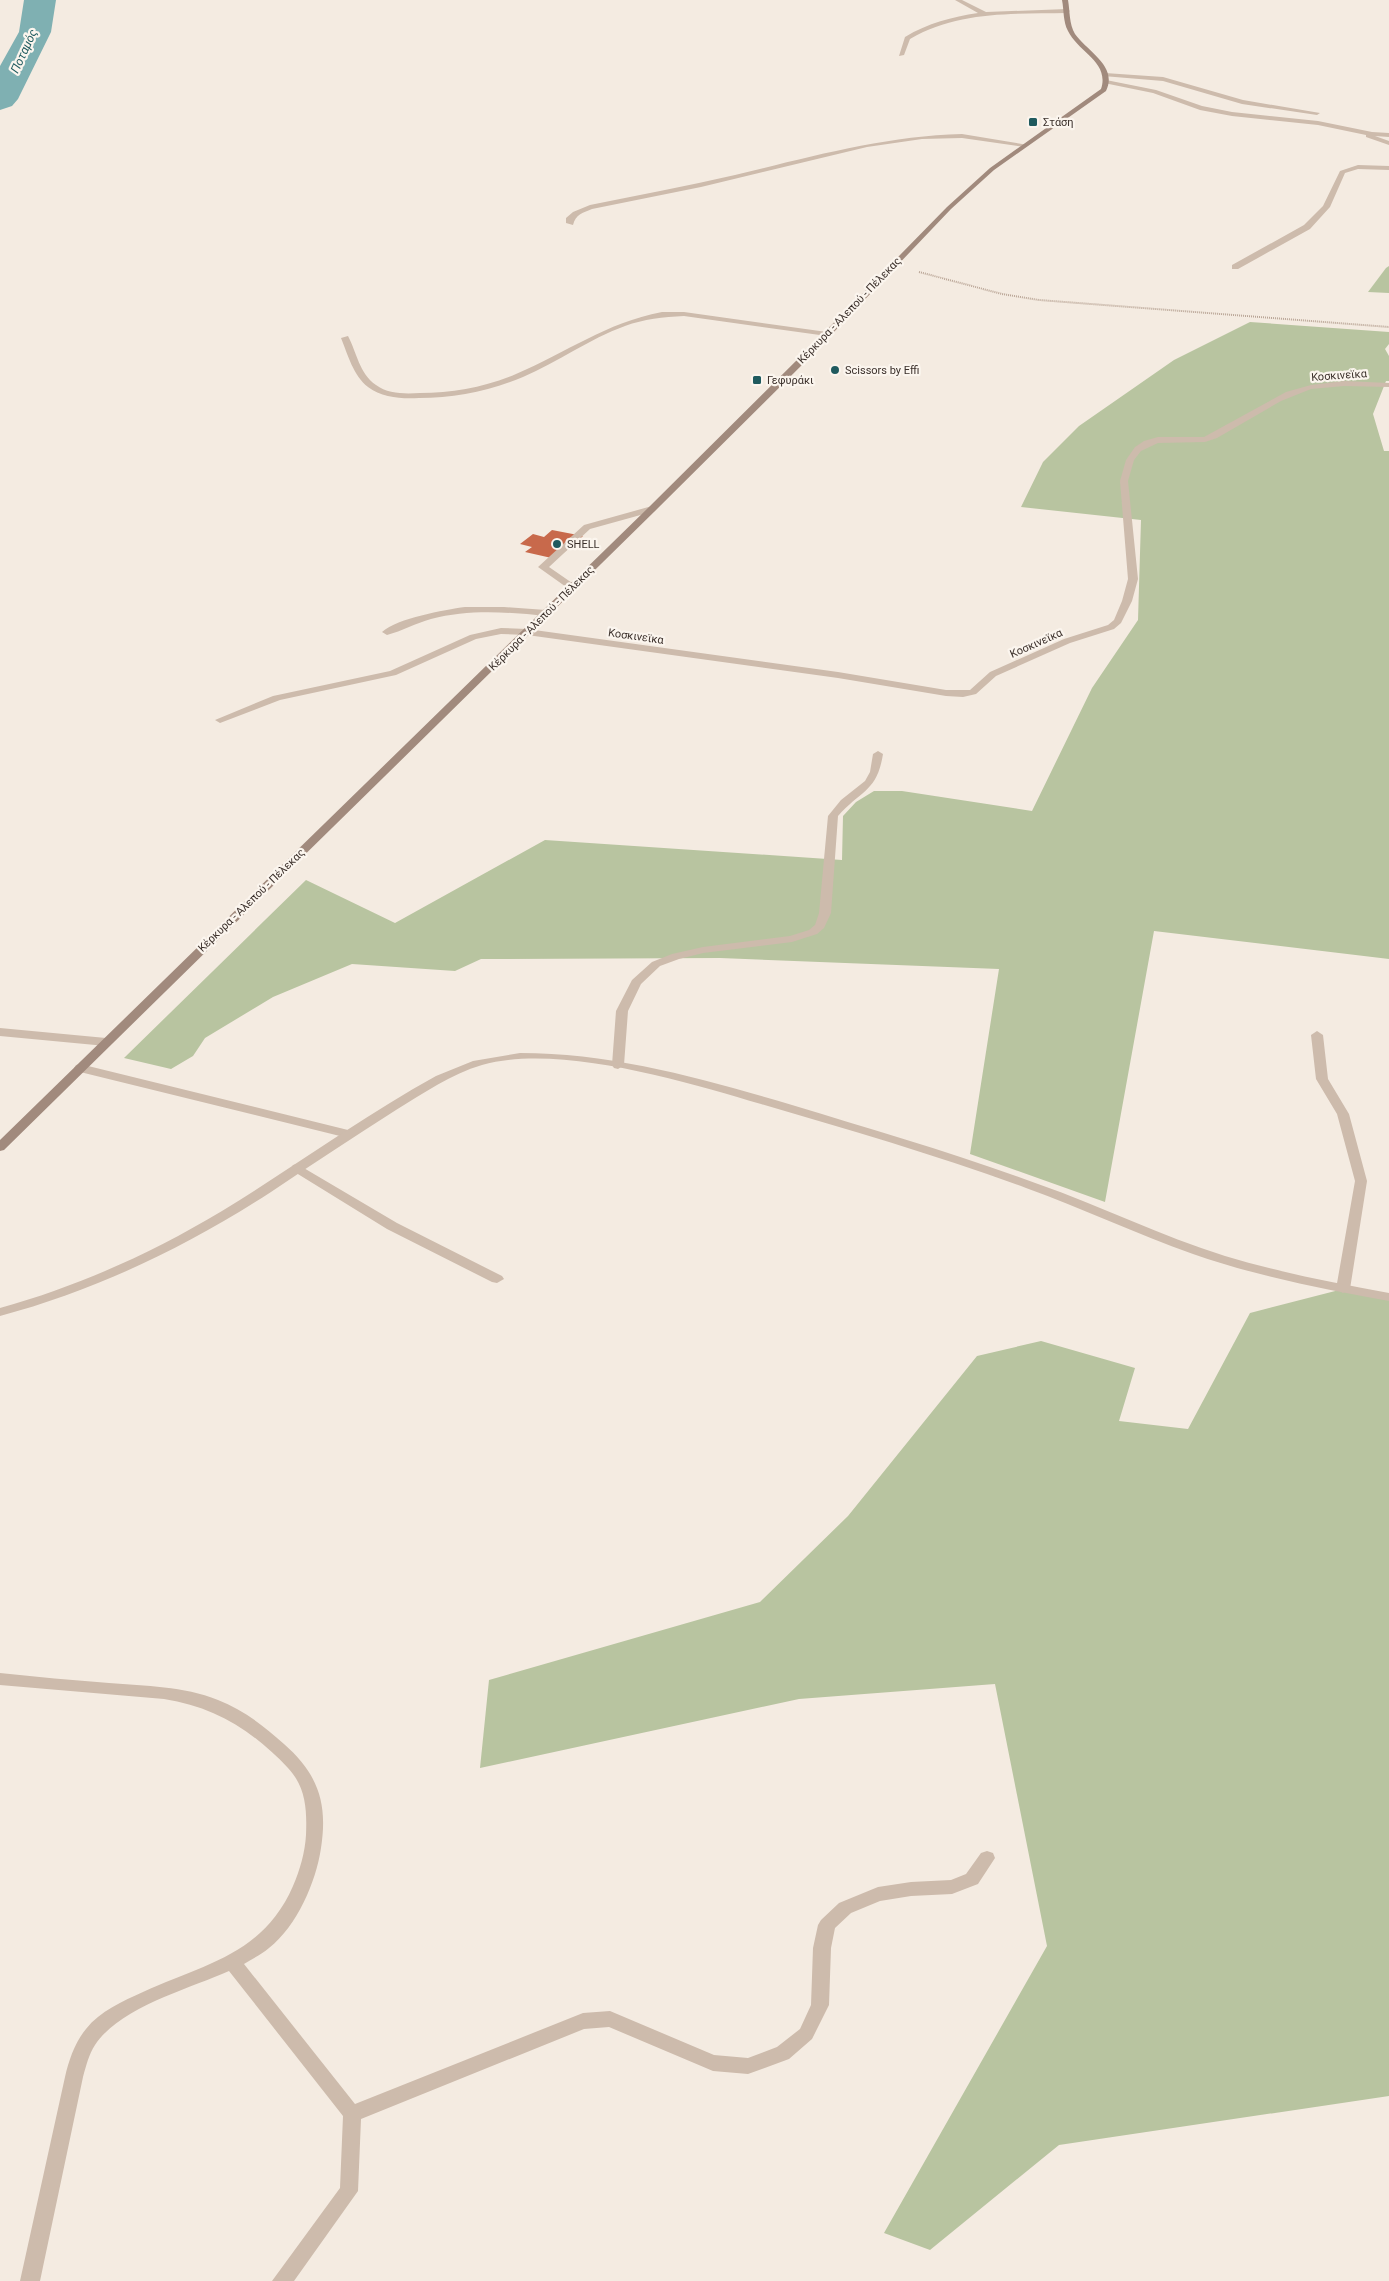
<svg xmlns="http://www.w3.org/2000/svg" width="1389" height="2281" font-family="Roboto,sans-serif">
  <style>
    .green { fill: #b8c4a0 }
    .lines { fill: none; stroke-linecap: round; stroke-linejoin: round }
    .river { fill: #7fb0b2; fill-rule: evenodd }
    .building { fill: #c8694b }
    .path { stroke: #b9a596; stroke-width: 2; stroke-dasharray: 1 1; stroke-linecap: butt }
    .service { fill: #cdbbac; fill-rule: evenodd }
    .minor { fill: #cdbbac; fill-rule: evenodd }
    .tertiary { fill: #cdbbac; fill-rule: evenodd }
    .secondary { fill: #a18a7d; fill-rule: evenodd }
    .poi-dot { fill: #1f5a5e; stroke: #fbf5ee; stroke-width: 2 }
    .labels { text-anchor: middle; stroke-width: 4.5; stroke-linejoin: round; paint-order: stroke }
    .far-poi-label { font-size: 11px; fill: #3b302b; stroke: #fbf5ee; text-anchor: start }
    .far-street-label { font-size: 11px; fill: #3b302b; stroke: #fbf5ee }
    .far-water-label { font-size: 12px; font-style: italic; fill: #1f5a5e; stroke: #fbf5ee }
  </style>
  <rect width="100%" height="100%" fill="#f4ebe1"/>
  <path class="green" d="M1389 266V293L1368 292 1386 268Z
    M1250 322 1389 332V344L1385 349 1389 356V381H1386L1373 414 1384 451H1389V959L1154 931 1105 1202 970 1154 999 969 720 958 481 959 455 971 352 964 273 997 205 1038 193 1056 171 1069 124 1058 306 880 395 923 545 840 842 860 843 816 856 802 874 791H902L1032 811 1092 688 1138 620 1141 520 1021 507 1043 462 1079 426 1174 360Z
    M1343 1289 1389 1297V2096L1059 2145 930 2250 884 2233 1047 1946 995 1684 799 1699 480 1768 489 1680 760 1602 848 1516 977 1356 1041 1341 1135 1368 1119 1421 1188 1429 1250 1313Z"/>
  <g class="lines">
    <path class="river" d="M24 0H56L51 32 18 99 12 106 0 110V66L19 32Z"/>
  </g>
  <path class="building" d="M552 530 583 536 556 559 525 552 532 547 520 544 533 534 544 537Z"/>
  <g class="lines">
    <path class="path" d="M919 272 1002 294 1039 300 1389 327"/>
    <path class="service" d="M1105 73 1163 77 1243 100 1320 113 1317 115 1242 104 1163 81 1103 76Z
      M652 506 655 507V511L590 529 549 567 575 585V589H569L538 567 584 525Z
      M297 1164 397 1223 502 1276 504 1279 497 1283 492 1282 387 1229 293 1171 291 1168 293 1165Z"/>
    <path class="minor" d="M955 0H962L986 12 1067 9 1070 11 1067 13C1013 14 958 11 910 39L904 55 899 56 905 37C928 23 952 17 978 13Z
      M1106 80 1156 90 1202 106 1232 112 1318 121 1372 132 1389 133V137L1375 136 1389 141V145L1366 137V135L1318 125 1232 116 1200 110 1153 93 1104 83Z
      M962 134 1028 145 1025 147 962 138 922 139 867 147 701 187 592 209C582 213 576 214 573 225L566 223V218L573 212 590 205C638 195 687 186 735 175 810 157 884 136 962 134Z
      M1358 165 1389 166V170L1358 169 1345 173 1330 207 1310 229 1238 269H1232V265L1304 225 1323 206 1340 171Z
      M662 312H684L827 332 831 334 827 336 684 316C663 317 644 319 625 326 589 339 558 362 523 377 490 391 455 398 419 398 403 399 382 398 368 387 353 375 348 355 341 338L348 336C357 353 359 373 376 385 388 394 405 394 420 393 453 393 485 387 516 374 568 352 605 323 662 312Z
      M1344 381 1389 383V387L1344 386 1311 389 1281 401 1217 438 1205 442 1158 443 1141 451 1134 460 1128 481 1138 579 1132 601 1121 623 1114 629 1070 643 996 676 976 694 963 697 946 696 838 678 527 635 501 634 476 639 396 675 280 700 220 723 215 720 273 696 390 671 470 635 501 628 527 629 838 672 946 690H970L990 672 1064 639 1108 625 1114 620 1122 601 1128 579 1120 481 1126 460 1135 447 1144 441 1158 437H1204L1286 392 1311 385Z
      M465 607H504L546 610 551 613 546 616C507 612 469 609 431 619 416 623 402 631 387 635L382 632C398 618 444 610 465 607Z
      M878 751 883 754C877 792 861 790 838 816L831 913 824 928 817 934 792 942 703 953 679 959 660 966 641 984 628 1011 624 1065 618 1069 614 1068 612 1065 616 1011 632 980 652 962 672 954 703 947 790 936 809 930 815 925 819 913 828 816 841 800 865 781 870 772 873 754Z
      M1317 1031 1323 1035 1328 1079 1349 1114 1367 1181 1350 1289 1343 1293 1336 1289 1355 1181 1337 1114 1316 1079 1311 1035Z
      M80 1064 348 1130 354 1134 348 1138 76 1071 74 1068 76 1065Z
      M0 1673C36 1677 73 1680 109 1683 146 1686 183 1686 218 1700 242 1709 264 1726 284 1744 318 1774 328 1803 321 1848 316 1882 297 1926 269 1948 262 1954 252 1959 244 1964L355 2104 583 2013 610 2011 714 2055 748 2058 777 2047 800 2029 811 2005 813 1948 818 1925 821 1920 839 1903 878 1887 911 1882 951 1880 966 1874 981 1853 987 1851 993 1853 995 1858 978 1884 952 1894 911 1896 880 1901 851 1913 835 1928 831 1948 829 2005 812 2039 789 2059 748 2074 713 2071 609 2027 584 2029 361 2119 358 2191 294 2281H272L340 2188 343 2116 229 1971C189 1989 120 2007 95 2045 89 2054 86 2066 83 2077L40 2281H20L65 2077C69 2060 75 2042 86 2029 100 2011 123 2001 143 1992 204 1964 263 1955 293 1886 300 1870 305 1852 306 1835 307 1810 306 1787 288 1768 252 1730 215 1707 164 1699L0 1685Z"/>
    <path class="tertiary" d="M0 1028 106 1038 112 1042 106 1046 0 1036Z
      M520 1053C614 1053 703 1079 792 1105 874 1130 957 1154 1038 1184 1101 1206 1161 1236 1225 1256 1278 1272 1334 1283 1389 1293V1301C1323 1289 1256 1276 1193 1254 1136 1234 1082 1208 1026 1188 939 1156 850 1130 761 1104 686 1082 559 1043 482 1065 451 1074 424 1093 396 1110 354 1137 312 1164 271 1192 186 1247 97 1290 0 1316V1308C79 1286 152 1253 222 1211 294 1167 362 1117 436 1076L473 1061Z"/>
    <path class="secondary" d="M1062 0H1068C1070 11 1069 24 1075 34 1088 52 1118 66 1106 91L994 170 951 209 812 355 655 511 4 1150 0 1151V1140L649 507 806 351 947 207 990 168 1101 89C1110 62 1078 52 1068 31 1063 22 1064 10 1062 0Z"/>
  </g>
  <g class="poi-dot">
    <rect x="1028" y="117" width="10" height="10" rx="2.5"/>
    <circle cx="835" cy="370" r="5"/>
    <rect x="752" y="375" width="10" height="10" rx="2.5"/>
    <circle cx="557" cy="544" r="5"/>
  </g>
  <g class="labels">
    <g class="far-poi-label">
      <text x="1043" y="126">Στάση</text>
      <text x="845" y="374">Scissors by Effi</text>
      <text x="767" y="384">Γεφυράκι</text>
      <text x="567" y="548">SHELL</text>
    </g>
    <g class="far-street-label">
      <text transform="translate(849 310) rotate(-46)" y="4">Κέρκυρα - Αλεπού - Πέλεκας</text>
      <text transform="translate(1339 375) rotate(-4)" y="4">Κοσκινεϊκα</text>
      <text transform="translate(541 618) rotate(-45)" y="4">Κέρκυρα - Αλεπού - Πέλεκας</text>
      <text transform="translate(636 636) rotate(8)" y="4">Κοσκινεϊκα</text>
      <text transform="translate(1036 643) rotate(-24)" y="4">Κοσκινεϊκα</text>
      <text transform="translate(251 900) rotate(-44)" y="4">Κέρκυρα - Αλεπού - Πέλεκας</text>
    </g>
    <g class="far-water-label">
      <text transform="translate(24 51) rotate(-65)" y="4">Ποταμός</text>
    </g>
  </g>
</svg>
